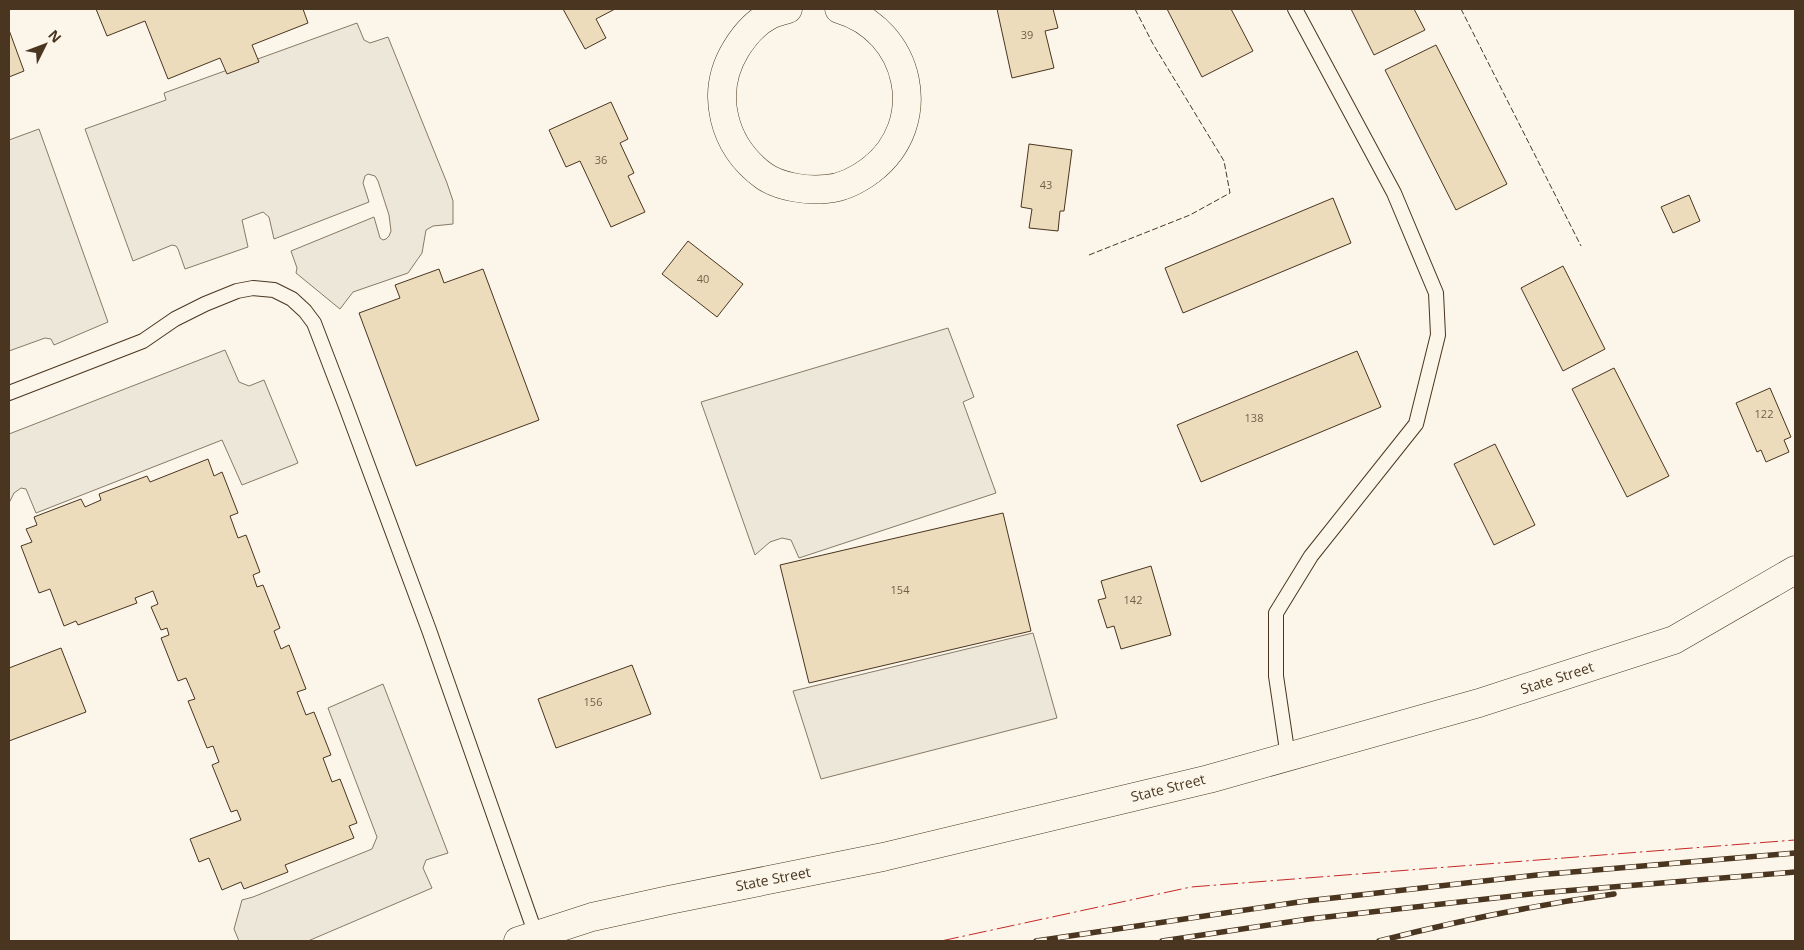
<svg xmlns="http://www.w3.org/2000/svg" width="1804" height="950" font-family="'Open Sans',sans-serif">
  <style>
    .parking { fill: #ede7d9; stroke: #887966 }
    .building { fill: #ecdcbc; stroke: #4a3520 }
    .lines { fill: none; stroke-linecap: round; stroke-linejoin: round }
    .service-casing { stroke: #4a3520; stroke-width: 16 }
    .minor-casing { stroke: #4a3520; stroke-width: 29 }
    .primary-casing { stroke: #4a3520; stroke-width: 29 }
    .service { stroke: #fbf6e9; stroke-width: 14 }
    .minor { stroke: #fbf6e9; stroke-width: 28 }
    .primary { stroke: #fbf6e9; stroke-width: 28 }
    .rail-casing { stroke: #4a3520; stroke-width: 5.5 }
    .rail { stroke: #fbf6e9; stroke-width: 4; stroke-dasharray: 11; stroke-linecap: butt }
    .fence { stroke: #4a3520; stroke-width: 1; stroke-dasharray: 6 2.5; stroke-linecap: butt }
    .power { stroke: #c62828; stroke-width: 1; stroke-dasharray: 18 4 2.5 4; stroke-linecap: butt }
    .labels { text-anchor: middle; stroke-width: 4; stroke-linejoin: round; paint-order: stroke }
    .number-label { font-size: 11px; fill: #725f47 }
    .street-label { font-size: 14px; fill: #4a3520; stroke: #fbf6e9 }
  </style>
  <rect width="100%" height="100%" fill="#fbf6e9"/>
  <path class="parking" d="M357 23 364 40 370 43 388 37 447 183 453 201V224L433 226 426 230 422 253 408 273 353 292 340 309 296 273 297 268 291 251 374 217 380 238 383 240 386 239 389 236 391 231 389 215 378 181 375 176 368 174 365 176 363 183 369 202 274 239 269 217 263 212 242 220 248 247 185 269 178 249 176 246 172 245 133 261 85 129 166 100 164 93Z
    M39 129 108 322 54 345 51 339 45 338 9 351V140Z
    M948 328 974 397 963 402 996 493 799 558 791 540 782 538 770 542 755 555 701 402Z
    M225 350 239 382 249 386 264 380 298 463 242 485 222 440 36 513 26 489 21 488 14 493 9 503V434Z
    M1033 633 1057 718 821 779 793 691Z
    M383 684 448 853 426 860 423 868 432 888 308 941H239L234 929 242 900 253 897 372 849 377 837 328 708Z"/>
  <path class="building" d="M96 9H303L308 23 252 45 259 62 227 74 220 58 168 79 145 21 107 36Z
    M563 9H615L596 19 606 38 585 49Z
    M997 9H1053L1058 28 1045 31 1054 68 1012 78Z
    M1167 9H1231L1253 51 1202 77Z
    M1351 9H1414L1425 30 1374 55Z
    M9 30 24 71 9 77Z
    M1436 45 1507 184 1456 210 1385 70Z
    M611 102 628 139 620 143 634 173 628 176 645 212 611 227 580 161 566 167 549 130Z
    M1029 144 1072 150 1064 211H1060L1058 231 1029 228 1032 209 1021 207Z
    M1689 195 1700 221 1673 233 1661 207Z
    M1333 198 1351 243 1183 313 1165 268Z
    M688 241 743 284 717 317 662 274Z
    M1563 266 1605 349 1563 371 1521 288Z
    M439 269 444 283 483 269 539 420 416 466 359 313 400 298 395 285Z
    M1357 351 1381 407 1201 482 1177 425Z
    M1614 368 1669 476 1627 497 1572 389Z
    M1770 388 1791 437 1784 440 1789 452 1766 462 1761 450 1757 452 1736 403Z
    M1495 444 1535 525 1494 545 1454 464Z
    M208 459 214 476 222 472 238 513 230 516 238 538 246 535 260 572 253 575 257 587 263 585 280 628 274 631 281 649 289 645 306 689 297 692 306 715 314 712 331 755 323 758 332 782 340 779 357 823 349 826 354 838 285 865 288 872 244 889 241 882 222 890 209 858 199 862 190 839 241 820 237 810 231 812 212 765 219 762 213 746 207 748 188 701 195 699 186 678 178 681 161 638 169 635 167 628 161 630 151 607 158 604 153 591 135 598 137 603 78 625 76 621 64 626 50 589 39 593 21 546 32 542 26 529 37 525 34 517 81 499 85 507 101 500 99 494 147 476 150 482Z
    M1003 513 1031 631 809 683 780 565Z
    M1151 566 1171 635 1121 649 1114 626 1107 628 1098 600 1106 598 1101 581Z
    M61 648 86 712 9 741V668Z
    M632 665 651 714 556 748 538 699Z"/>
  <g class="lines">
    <defs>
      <path id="service" d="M9 393 143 341 175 319 205 304 237 291 253 288 274 290 292 299 305 311 314 323 345 404 429 630 536 935
        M1288 757 1276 676V613L1311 556 1416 424 1438 335 1436 293 1394 193 1295 9"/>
      <path id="minor" d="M788 9C782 11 776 12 770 15 756 22 744 36 736 49 709 93 723 146 764 176 780 187 807 191 826 189 842 188 859 179 871 170 932 123 911 30 839 9"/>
      <path id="primary" d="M518 941 592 917 669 900 883 857 1209 779 1479 703 1674 640 1795 570"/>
    </defs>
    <use href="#service" class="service-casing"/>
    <use href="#minor" class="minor-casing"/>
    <use href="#primary" class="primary-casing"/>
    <use href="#service" class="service"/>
    <use href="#minor" class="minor"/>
    <use href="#primary" class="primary"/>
    <defs>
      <path id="rail" d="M1036 941 1306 901 1537 875 1795 853
        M1162 941 1309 919 1539 893 1795 872
        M1379 941C1457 921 1535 905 1614 894"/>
    </defs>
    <use href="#rail" class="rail-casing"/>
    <use href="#rail" class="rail"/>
    <path class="fence" d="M1461 9 1581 246
      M1089 255 1190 215 1230 193 1224 161 1153 44 1135 9"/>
    <path class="power" d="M941 941 1191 887 1795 840"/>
  </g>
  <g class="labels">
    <g class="number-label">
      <text x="1027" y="39">39</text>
      <text x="601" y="164">36</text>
      <text x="1046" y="189">43</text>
      <text x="703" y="283">40</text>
      <text x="1764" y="418">122</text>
      <text x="1254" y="422">138</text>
      <text x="900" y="594">154</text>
      <text x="1133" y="604">142</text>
      <text x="593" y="706">156</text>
    </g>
    <g class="street-label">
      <text transform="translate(1557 678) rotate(-18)" y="5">State Street</text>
      <text transform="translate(1168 788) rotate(-14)" y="5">State Street</text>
      <text transform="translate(773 879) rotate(-11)" y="5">State Street</text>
    </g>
  </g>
  <rect width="1804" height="950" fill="none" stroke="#4a3520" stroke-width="20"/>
  <g transform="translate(45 45) rotate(48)" stroke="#fbf6e9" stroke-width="4" paint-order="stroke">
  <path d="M0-4L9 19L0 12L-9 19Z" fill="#4a3520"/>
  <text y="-8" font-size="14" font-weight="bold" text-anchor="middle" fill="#4a3520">N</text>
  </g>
</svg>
